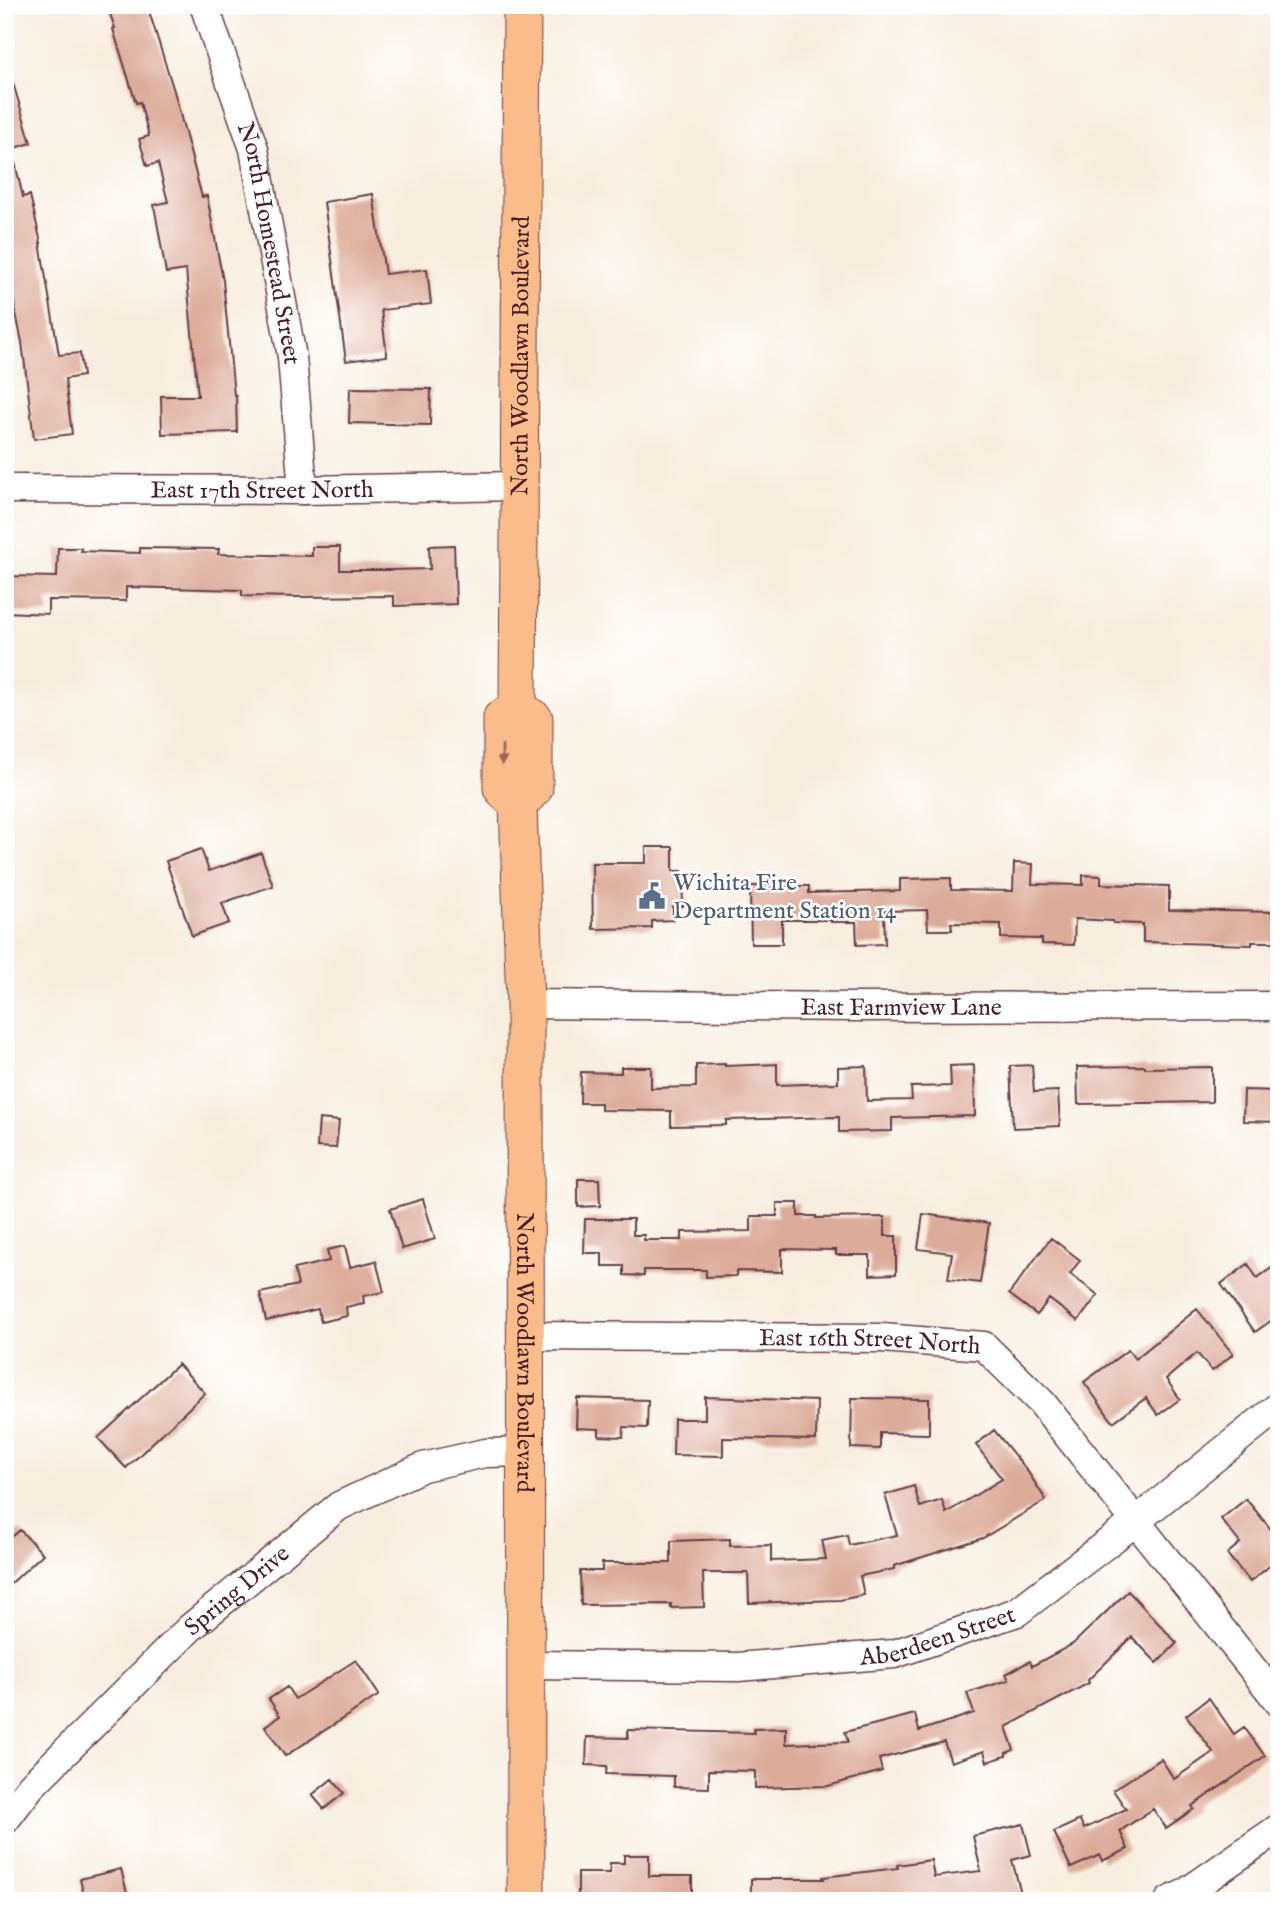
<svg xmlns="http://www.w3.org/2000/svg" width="1284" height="1906" font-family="'IM FELL English',serif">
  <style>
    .building { fill: #ddab9a }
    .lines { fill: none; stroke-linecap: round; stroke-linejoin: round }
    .minor-casing { stroke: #643e46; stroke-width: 31 }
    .major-casing { stroke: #643e46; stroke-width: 39 }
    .minor { stroke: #fff; stroke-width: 28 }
    .major { stroke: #f9bc8a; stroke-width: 37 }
    .oneway { fill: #996656 }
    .labels { text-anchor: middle; stroke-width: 5; stroke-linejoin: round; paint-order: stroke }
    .street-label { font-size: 24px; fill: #4a1f2b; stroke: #fff }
    .service-label { font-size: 24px; fill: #4e5e75; stroke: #fff; text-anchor: start }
  </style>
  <rect width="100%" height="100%" fill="#fff"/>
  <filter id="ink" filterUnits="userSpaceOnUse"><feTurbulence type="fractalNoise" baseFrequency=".0143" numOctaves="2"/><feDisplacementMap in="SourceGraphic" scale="14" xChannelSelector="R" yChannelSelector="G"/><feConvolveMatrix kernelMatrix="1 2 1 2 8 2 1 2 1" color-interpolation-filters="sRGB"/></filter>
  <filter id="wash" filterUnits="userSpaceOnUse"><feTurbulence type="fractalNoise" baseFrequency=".00686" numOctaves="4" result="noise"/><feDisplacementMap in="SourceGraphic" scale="28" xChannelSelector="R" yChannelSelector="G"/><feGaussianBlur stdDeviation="1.57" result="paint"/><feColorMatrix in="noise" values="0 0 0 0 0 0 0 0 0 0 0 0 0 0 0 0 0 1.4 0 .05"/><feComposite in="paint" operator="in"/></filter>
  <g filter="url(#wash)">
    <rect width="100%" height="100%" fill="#f8eedf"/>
    <g id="blocks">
      <path class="building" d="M107 5H147L174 91 202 197 207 196 223 281 234 395H236L237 432 162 434 161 396H198L186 270 166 273 154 205 168 202 158 163 147 166 139 139 149 136 140 102 136 103 113 29 115 28Z
        M5 73H10L31 143 5 151Z
        M12 150 23 197 30 195 41 243H40L59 355 80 353 83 376 65 379 72 434 34 439 22 342 13 299 5 300V151Z
        M373 194 385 274 427 269 431 304 381 310 387 356 346 361 324 202Z
        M350 388 431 389 430 425 349 423Z
        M454 545 456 604 394 606V596L298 597 242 596V590L126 587V601L48 600V614L5 612V576L57 577 58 548H81V551L140 553V548L219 549 218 554 312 556V547H340V570H392L430 569 429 546Z
        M646 847H673V871H682L683 906 673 907V920L652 921V928L593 929 592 863H646Z
        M201 849 209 871 261 853 273 886 222 903 229 923 192 936 166 861Z
        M1014 863 1033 864 1032 884 1083 885V875L1101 876V884L1169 886V910L1279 912V942H1252V945L1143 942V924L1113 923V921L1075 919 1074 945 1042 944V939L1001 938V924L951 923 952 930H928L927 910 884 911 885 944 857 945 856 922H831V920H782V944H751L750 886H809V893L900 891V879L951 878V890L1013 891Z
        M725 1064V1066L777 1064V1085L838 1083V1067L866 1066 867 1101 912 1100 911 1087 951 1086 950 1066 974 1065 975 1116 892 1118V1131L839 1132V1117L726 1120V1125L671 1126V1111L601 1110V1103H580L581 1072 621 1073V1067H651V1088L696 1087V1065Z
        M1032 1065 1034 1092 1058 1091 1060 1126 1013 1128 1010 1066Z
        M1145 1066V1068L1212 1067V1102L1078 1104 1077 1067Z
        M1244 1090 1279 1091V1122L1243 1121Z
        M319 1119 339 1121 336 1148 317 1147Z
        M578 1179H599L600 1206 578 1207Z
        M423 1199 435 1239 402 1249 390 1209Z
        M777 1203H798V1216H816V1218L885 1217V1236H896V1274L870 1275V1255H836V1250L782 1249V1272L736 1271V1276L706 1277V1270H644V1276L624 1275V1266H602V1253H584L585 1219H633V1235H644V1240H682V1232L751 1231V1216H777Z
        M923 1214 989 1223 980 1283 948 1279 952 1253 918 1249Z
        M1051 1238 1080 1260 1070 1274 1098 1295 1078 1321 1049 1299 1037 1315 1009 1294Z
        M345 1246 350 1267 376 1261 384 1292 363 1296 364 1303 346 1307 347 1316 321 1322 318 1309 266 1321 260 1293 298 1285 294 1269 329 1261 327 1250Z
        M1279 1263V1315L1255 1332 1221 1284 1248 1264 1257 1278Z
        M1197 1309 1233 1354 1212 1371 1197 1353 1166 1379 1180 1399 1158 1415 1146 1398 1113 1422 1084 1382 1128 1350 1135 1359Z
        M178 1364 205 1393 126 1468 98 1438Z
        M705 1397 817 1401 816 1440 723 1438V1456L673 1455 674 1419H705Z
        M577 1398 648 1400 647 1428 624 1427 623 1437 599 1436V1429L576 1428Z
        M852 1398 929 1399V1434L880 1433V1449L851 1448Z
        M994 1430 1028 1472 1046 1500 983 1538 894 1566V1569L860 1576 864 1595 840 1600 749 1603 748 1573H703L704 1607 671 1608V1604L581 1605 580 1571H602V1563H671V1541L730 1539V1546L771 1545V1561L826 1559 822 1540 847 1535 849 1545 897 1535 885 1495 914 1486 920 1507 942 1500 946 1513 1002 1479 976 1445Z
        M1246 1499 1279 1539V1558L1250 1582 1227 1554 1240 1543 1221 1519Z
        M20 1530 43 1554 5 1589V1543Z
        M1128 1591 1177 1643 1157 1663 1132 1637 1088 1680 1089 1683 1006 1727 1014 1750 1006 1753V1756L987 1762 984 1751 951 1762 944 1742 879 1759 882 1771 828 1786 755 1788V1771L709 1770V1788L674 1787V1776L606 1774 607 1766 586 1765 587 1737 628 1738V1730L754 1733 753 1729 786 1728V1744L848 1742 845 1732 915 1714 919 1731 974 1713 967 1693 1009 1680 1006 1674 1030 1661 1032 1666 1073 1644Z
        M356 1660 379 1695 285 1756 265 1726 280 1716 269 1699 287 1687 295 1699Z
        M1209 1698 1234 1734 1244 1727 1265 1756 1192 1806 1194 1809 1166 1828 1153 1809 1120 1831 1128 1849 1102 1861 1100 1855 1071 1868 1054 1832 1080 1820 1084 1829 1126 1809 1113 1790 1161 1759 1174 1779 1213 1752 1186 1715Z
        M332 1779 344 1793 324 1809 312 1795Z
        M1023 1824 1031 1855 1012 1860 1022 1897 1006 1901H751V1879H824L823 1877 898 1868 897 1865 931 1860 934 1877 981 1871 973 1836Z
        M624 1855H649V1876H692V1901H578V1873H610V1863H624Z
        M121 1869 129 1901H85L80 1879Z"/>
    </g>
  </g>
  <g filter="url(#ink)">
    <use href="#blocks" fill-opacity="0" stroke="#643e46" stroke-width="2"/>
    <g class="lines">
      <defs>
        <g id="minor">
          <path id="s1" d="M204 5 254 149 292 357 303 490"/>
          <path id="s2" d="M5 489 303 490 518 486"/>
          <path id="s3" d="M525 1004 853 1007 1279 1006"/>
          <path id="s4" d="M525 1336 882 1338 984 1346 1042 1403 1279 1702"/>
          <path id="s5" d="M525 1665 738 1667 894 1654 1017 1612 1135 1522 1279 1406"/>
          <path id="s6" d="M5 1820 31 1786 190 1628 339 1506 423 1467 485 1453 525 1452"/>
          <path d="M1169 1901 1184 1894 1279 1828"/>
        </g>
        <g id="major">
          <path id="s7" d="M518 708 502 718V788L518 805 525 1004 526 1901"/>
          <path id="s8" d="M518 708 522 5"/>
          <path d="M518 708 534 719V788L518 805"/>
        </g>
      </defs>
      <use href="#minor" class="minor-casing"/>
      <use href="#major" class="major-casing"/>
      <use href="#minor" class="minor"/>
      <use href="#major" class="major"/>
    </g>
    <defs><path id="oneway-solid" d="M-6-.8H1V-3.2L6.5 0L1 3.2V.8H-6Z" transform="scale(1.75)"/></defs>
    <use class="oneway" href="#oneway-solid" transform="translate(502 755) rotate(90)"/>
  </g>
  <defs>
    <symbol id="civic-bare" viewBox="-9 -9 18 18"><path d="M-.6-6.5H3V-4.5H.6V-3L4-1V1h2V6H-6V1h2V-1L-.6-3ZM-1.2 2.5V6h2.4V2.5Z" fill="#5c6f8a" stroke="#fff" stroke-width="2.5" paint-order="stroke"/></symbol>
  </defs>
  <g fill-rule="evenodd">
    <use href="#civic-bare" x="633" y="877" width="38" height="38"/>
  </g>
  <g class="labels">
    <g class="street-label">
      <text dy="8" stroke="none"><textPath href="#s1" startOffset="248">North Homestead Street</textPath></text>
      <text dy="8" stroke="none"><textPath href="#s8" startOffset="352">North Woodlawn Boulevard</textPath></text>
      <text dy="8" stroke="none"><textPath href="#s2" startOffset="257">East 17th Street North</textPath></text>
      <text dy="8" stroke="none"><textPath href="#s3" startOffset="376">East Farmview Lane</textPath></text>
      <text dy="8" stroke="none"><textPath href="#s4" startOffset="345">East 16th Street North</textPath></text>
      <text dy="8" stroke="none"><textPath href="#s7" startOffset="660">North Woodlawn Boulevard</textPath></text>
      <text dy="8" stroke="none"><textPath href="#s6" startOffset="327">Spring Drive</textPath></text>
      <text dy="8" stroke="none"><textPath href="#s5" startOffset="416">Aberdeen Street</textPath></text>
    </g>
    <g class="service-label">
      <text x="673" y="890">Wichita Fire<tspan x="673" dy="28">Department Station 14</tspan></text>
    </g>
  </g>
  <rect width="1284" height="1906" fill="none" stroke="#fff" stroke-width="28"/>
</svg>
